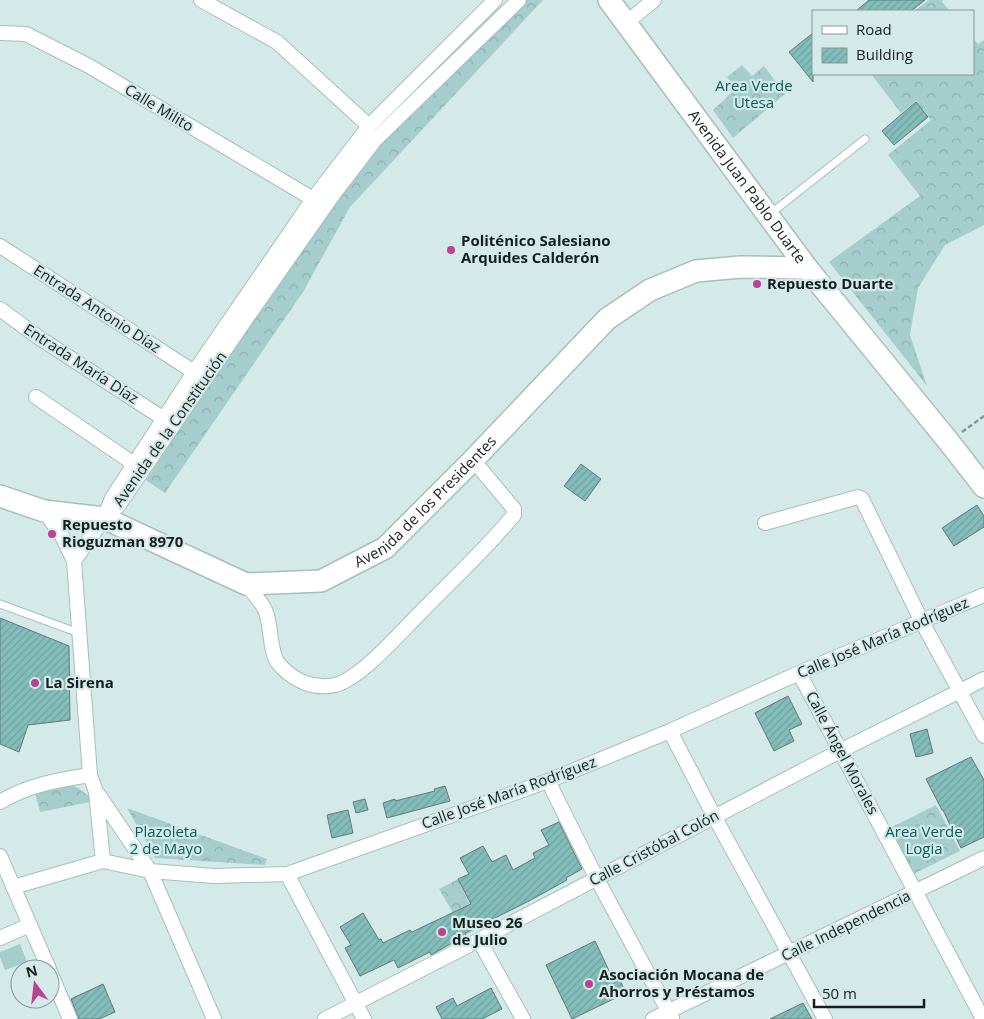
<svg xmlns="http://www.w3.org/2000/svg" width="984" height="1019" font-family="'Open Sans',sans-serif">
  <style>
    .grass { fill: #a5cdcb }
    .forest { fill: url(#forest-crowns) }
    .building { fill: url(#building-hatch); stroke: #647978 }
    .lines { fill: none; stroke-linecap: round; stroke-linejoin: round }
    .lane-casing { stroke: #a7bebc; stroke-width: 9 }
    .street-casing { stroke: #a7bebc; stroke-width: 16 }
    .primary-casing { stroke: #a7bebc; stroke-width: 24 }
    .path { stroke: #869897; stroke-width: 2.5; stroke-dasharray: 5 2.5; stroke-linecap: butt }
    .lane { stroke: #fff; stroke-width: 7 }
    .street { stroke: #fff; stroke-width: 14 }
    .primary { stroke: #fff; stroke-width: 21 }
    .poi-dot { fill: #bb4194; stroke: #d3eae9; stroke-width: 2 }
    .labels { text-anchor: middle; stroke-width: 4.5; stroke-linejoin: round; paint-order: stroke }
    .park-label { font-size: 15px; fill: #065d5b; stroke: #d3eae9 }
    .street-label { font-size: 15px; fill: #161f1f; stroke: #d3eae9 }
    .poi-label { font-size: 15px; font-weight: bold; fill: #161f1f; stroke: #d3eae9; text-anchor: start }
  </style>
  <defs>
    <pattern id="forest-crowns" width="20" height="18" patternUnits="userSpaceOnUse" patternTransform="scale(1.25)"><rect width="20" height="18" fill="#a5cdcb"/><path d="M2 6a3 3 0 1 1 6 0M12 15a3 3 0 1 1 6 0" fill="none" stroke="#8db0ae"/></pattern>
    <pattern id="building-hatch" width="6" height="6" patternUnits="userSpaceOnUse" patternTransform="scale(1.25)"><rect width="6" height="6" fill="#82bdba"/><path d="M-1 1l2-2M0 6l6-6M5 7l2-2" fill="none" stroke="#70a29f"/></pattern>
  </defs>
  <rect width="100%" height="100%" fill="#d3eae9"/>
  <path class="grass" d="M20 944 27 962 5 970 0 957V952Z"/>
  <path class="forest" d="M519 0H543L350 207 303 292 165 493 146 480 333 195 375 140Z
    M929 0H943L942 2 950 11H914Z
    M973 38 978 44 984 40V225L945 245 918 288 910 335 927 386 829 262 920 196 888 155 931 120 916 101 901 113 871 74H973Z
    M742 65 752 76 764 66 785 94 733 138 713 110 736 89 727 77Z
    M67 783 78 788 90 797V802L40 812 34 789Z
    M936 805 960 851 913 874 888 829Z
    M127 808 267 859 265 865 155 858Z
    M458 879 480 927 466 935 439 889Z"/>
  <path class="building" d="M869 0H925L911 11H856Z
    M813 33V82L789 52Z
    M916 102 928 117 894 145 882 131Z
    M581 464 601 479 585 501 564 486Z
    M977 505 984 516V527L954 546 942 528Z
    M0 618 69 646 70 720 28 725 19 752 0 744Z
    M788 696 802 724 789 730 794 741 774 751 755 713Z
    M927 729 933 753 916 757 910 734Z
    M971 757 984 780V837L961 848 943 810H942L926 779Z
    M445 786 450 801 387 818 383 803 395 799V801L435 791 434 789Z
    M365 799 368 810 356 813 353 802Z
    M348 810 353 833 332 838 327 815Z
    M559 822 582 869 566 878 567 880 529 901 465 933 466 935 431 955 430 952 398 968 394 960 360 976 345 948 351 945 340 927 363 913 379 940 381 939 383 943 410 930 412 932 471 904 458 879 469 874 460 858 483 846 492 862 506 855 513 870 535 858 533 853 549 845 541 830Z
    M595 941 611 975 616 972 626 993 572 1019 546 965Z
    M103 984 115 1012 99 1019H79L71 999Z
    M491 988 502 1009 482 1019H442L436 1007 453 998 457 1006Z
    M803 1003 812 1019H770Z"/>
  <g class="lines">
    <defs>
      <path id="lane" d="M770 214 865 139
        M0 604 79 633"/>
      <path id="street" d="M201 0 277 42 369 126
        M626 23 654 0
        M0 33 26 34 89 66 313 199
        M0 246 194 372
        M0 309 38 337 164 419
        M36 397 134 464
        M44 511 62 536 74 561
        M105 518 118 506 248 316 333 195 375 140 519 0
        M765 523 858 497 862 499 922 622 984 736
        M246 584C252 592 262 602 266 612 271 625 270 653 278 663 292 680 313 690 335 685 360 679 400 633 419 614 451 581 485 550 514 515V509L473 460
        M799 673 983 1019
        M670 731 714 816 825 1019
        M548 781 597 879 672 1018
        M98 794 150 871 214 1019
        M0 802C28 785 58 780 90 775
        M0 856 49 969
        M103 861 96 792 90 775 74 561 104 518 112 498 194 372 313 199 369 126 495 0
        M287 874 364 1019
        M13 887 103 861 150 871 214 876 287 874 548 781 670 731 799 673 984 595
        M0 938 30 925
        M479 940 523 1019
        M50 972 70 1019
        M325 1019 479 940 840 751 984 679
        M653 1019 984 858"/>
      <g id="primary">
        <path id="s1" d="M609 0 807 268 949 442 984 487"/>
        <path id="s2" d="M0 496 44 511 104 518 246 584 321 581 385 548 473 460 607 319 650 290 696 271 741 267 807 268"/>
      </g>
    </defs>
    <use href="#lane" class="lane-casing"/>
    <use href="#street" class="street-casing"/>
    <use href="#primary" class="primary-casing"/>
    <path class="path" d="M962 432 984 416"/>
    <use href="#lane" class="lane"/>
    <use href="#street" class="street"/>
    <use href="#primary" class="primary"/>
  </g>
  <g class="poi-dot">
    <circle cx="451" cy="250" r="5"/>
    <circle cx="757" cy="284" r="5"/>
    <circle cx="52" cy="534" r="5"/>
    <circle cx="35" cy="683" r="5"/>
    <circle cx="442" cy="932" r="5"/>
    <circle cx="589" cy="984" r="5"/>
  </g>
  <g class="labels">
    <g class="park-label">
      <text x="754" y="91">Area Verde<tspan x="754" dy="17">Utesa</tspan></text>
      <text x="166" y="837">Plazoleta<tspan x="166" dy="17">2 de Mayo</tspan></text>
      <text x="924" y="837">Area Verde<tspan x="924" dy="17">Logia</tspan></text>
    </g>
    <g class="street-label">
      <text transform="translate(159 108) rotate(31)" y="5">Calle Milito</text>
      <text dy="5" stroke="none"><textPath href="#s1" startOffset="232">Avenida Juan Pablo Duarte</textPath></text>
      <text transform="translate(97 309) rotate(33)" y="5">Entrada Antonio Díaz</text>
      <text transform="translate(81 364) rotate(33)" y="5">Entrada María Díaz</text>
      <text transform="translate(170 429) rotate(-55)" y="5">Avenida de la Constitución</text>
      <text dy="5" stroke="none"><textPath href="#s2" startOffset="471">Avenida de los Presidentes</textPath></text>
      <text transform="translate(883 638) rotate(-23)" y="5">Calle José María Rodríguez</text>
      <text transform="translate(842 753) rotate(62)" y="5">Calle Ángel Morales</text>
      <text transform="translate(509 793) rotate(-20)" y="5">Calle José María Rodríguez</text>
      <text transform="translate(654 848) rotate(-28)" y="5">Calle Cristóbal Colón</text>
      <text transform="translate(846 926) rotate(-26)" y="5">Calle Independencia</text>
    </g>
    <g class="poi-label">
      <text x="461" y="246">Politénico Salesiano<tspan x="461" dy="17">Arquides Calderón</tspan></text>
      <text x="767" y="289">Repuesto Duarte</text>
      <text x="62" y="530">Repuesto<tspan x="62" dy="17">Rioguzman 8970</tspan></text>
      <text x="45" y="688">La Sirena</text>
      <text x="452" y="928">Museo 26<tspan x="452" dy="17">de Julio</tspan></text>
      <text x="599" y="980">Asociación Mocana de<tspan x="599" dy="17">Ahorros y Préstamos</tspan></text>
    </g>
  </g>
  <rect x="812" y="10" width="162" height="65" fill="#d3eae9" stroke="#879998"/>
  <rect x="822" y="26" width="25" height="8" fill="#ffffff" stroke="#879998"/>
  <text x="856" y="35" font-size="15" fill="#161f1f">Road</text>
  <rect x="822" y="48" width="25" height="15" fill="url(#building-hatch)" stroke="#879998"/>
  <text x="856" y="60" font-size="15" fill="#161f1f">Building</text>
  <g transform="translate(35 984) rotate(345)"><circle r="24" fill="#d3eae9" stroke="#879998"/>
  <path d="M0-4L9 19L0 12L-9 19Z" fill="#bb4194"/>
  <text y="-8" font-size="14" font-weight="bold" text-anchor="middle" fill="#161f1f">N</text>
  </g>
  <path d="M814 999v8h110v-8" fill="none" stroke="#161f1f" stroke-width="2.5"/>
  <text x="822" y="999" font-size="15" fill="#161f1f" stroke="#d3eae9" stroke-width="4" paint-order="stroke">50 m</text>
</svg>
